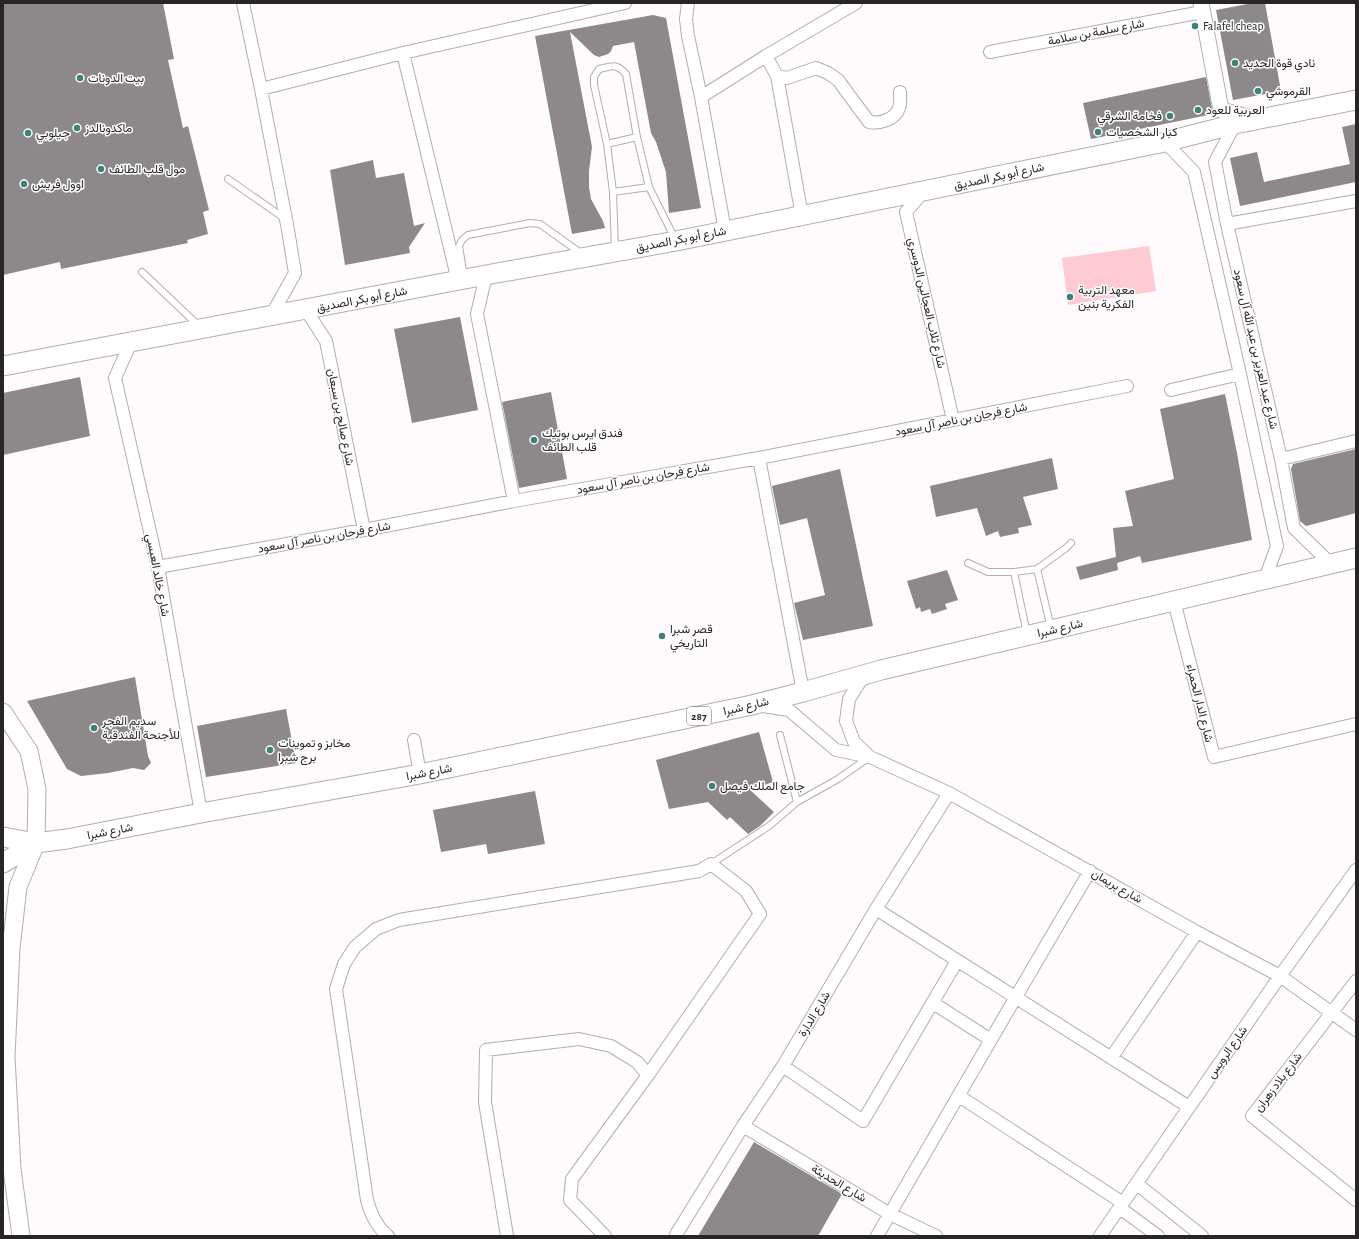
<svg xmlns="http://www.w3.org/2000/svg" width="1359" height="1239" font-family="'Alegreya Sans',Vazirmatn,sans-serif">
  <style>
    .green { fill: #fecbd4 }
    .building { fill: #8d8889 }
    .lines { fill: none; stroke-linecap: round; stroke-linejoin: round }
    .service-casing { stroke: #b2aeae; stroke-width: 8 }
    .minor-casing { stroke: #b2aeae; stroke-width: 14 }
    .tertiary-casing { stroke: #b2aeae; stroke-width: 17 }
    .secondary-casing { stroke: #b2aeae; stroke-width: 19 }
    .primary-casing { stroke: #b2aeae; stroke-width: 21 }
    .service { stroke: #fff; stroke-width: 6 }
    .minor { stroke: #fff; stroke-width: 12 }
    .tertiary { stroke: #fff; stroke-width: 15 }
    .secondary { stroke: #fff; stroke-width: 17 }
    .primary { stroke: #fff; stroke-width: 19 }
    .poi-dot { fill: #3c827b; stroke: #fff; stroke-width: 1.5 }
    .labels { text-anchor: middle; stroke-width: 3; stroke-linejoin: round; paint-order: stroke }
    .shield { fill: #fff; stroke: #686667; stroke-width: 1 }
    .shield-label { font-size: 11px; font-weight: bold; fill: #272526 }
    .poi-label { font-size: 12px; fill: #272526; stroke: #fff; text-anchor: start }
    .street-label { font-size: 12px; fill: #272526; stroke: #fff }
  </style>
  <rect width="100%" height="100%" fill="#fffafb"/>
  <path class="green" d="M1149 246 1156 291 1068 305 1062 258Z"/>
  <path class="building" d="M3 3H163L174 59 168 60 183 128 188 126 209 210 203 212 208 234 187 240 188 243 61 269 60 262 3 275Z
    M1253 3H1265L1281 91 1233 100 1216 10Z
    M653 15 666 18 701 208 669 213 666 172 656 142 651 133 634 42 613 46 611 51 608 54 599 57 594 55 570 32 592 147 589 171V187L591 199 603 221 605 228 572 234 535 36Z
    M1206 77 1213 114 1091 139 1083 103Z
    M1356 124V182L1240 206 1230 158 1257 152 1264 182 1350 164 1342 127Z
    M373 160 376 178 404 173 414 226 425 223 409 247 410 253 345 265 330 170Z
    M460 317 478 410 412 423 394 329Z
    M80 377 90 436 3 455V393Z
    M551 392 567 479 519 488 502 402Z
    M1225 394 1237 453 1252 540 1142 563 1140 556 1117 563 1118 570 1080 580 1076 567 1116 557 1113 528 1133 526 1125 491 1174 479 1160 409Z
    M1356 449V513L1306 526 1300 521 1291 469 1293 464Z
    M1052 458 1058 489 1023 497 1032 525 1018 528 1019 533 1000 537 998 531 986 536 977 508 936 517 930 486Z
    M840 469 873 626 803 640 794 603 825 595 807 518 780 525 772 486Z
    M947 570 958 600 945 604 947 609 932 614 930 609 921 612 920 607 916 609 907 581Z
    M135 677 148 756 151 763 144 770 133 768 108 773 81 776 67 769 27 701Z
    M286 709 296 763 206 777 197 726Z
    M759 732 773 782 750 790 774 812 760 826 748 834 730 817 727 820 708 802 669 809 656 760Z
    M535 791 545 844 488 854 486 844 441 852 433 810Z
    M754 1142 842 1194 818 1236H698Z"/>
  <g class="lines">
    <defs>
      <path id="service" d="M607 144 637 137
        M228 179 284 218
        M613 192 649 187
        M615 250 613 192 607 144 594 85V77L599 69C613 66 616 63 626 74L637 137 649 187 675 239
        M142 272 199 326
        M464 277 459 246 462 240 468 235 530 223 540 224 582 254
        M968 563 988 572H1014L1037 569 1066 548 1071 543
        M1037 569 1051 628
        M1014 572 1027 634
        M780 735 797 802
        M711 864 769 826 797 802 838 779 868 758"/>
      <path id="minor" d="M243 3 261 89 288 230 295 273 271 316
        M688 3 686 19 688 36 701 97 725 231
        M990 52 1202 12
        M403 53 458 281
        M766 56 777 76 787 78 816 68 828 73 838 80 869 122C879 124 895 120 899 108 901 104 900 97 900 92
        M777 76 802 216
        M261 89 403 53 625 3
        M701 97 766 56 856 3
        M1235 124 1215 162 1227 224 1281 459 1294 528 1330 563
        M1165 142 1194 172 1240 374 1277 546 1265 579
        M924 191 906 212 953 420
        M1227 224 1356 201
        M486 275 477 314 514 501
        M306 310 326 341 364 530
        M131 342 115 378 158 567 201 813
        M1171 390 1240 374
        M759 458 803 692
        M1281 459 1356 441
        M158 567 364 530 514 501 759 458 1127 386
        M1174 601 1214 757 1356 724
        M868 677 861 680 849 699 846 721 854 742 870 757
        M763 706 789 710 836 750 870 757 949 793 1197 932 1280 976 1356 1030
        M414 740 420 774
        M876 909 1189 1107
        M1356 981 1252 1116 1356 1200
        M933 1003 991 1040
        M1111 1058 1197 932
        M783 1066 863 1121 957 961
        M959 1096 1123 1203
        M743 1126 890 1214 936 1236
        M1137 1184 1202 1236
        M1120 1208 1158 1236
        M388 1236C376 1226 371 1214 367 1200L336 989 344 964 355 947 376 929 399 920 699 871 711 864 746 891 760 914 648 1075 572 1179 570 1200 605 1236
        M507 1236 485 1102 486 1050 579 1039 611 1046 637 1062 648 1075
        M676 1236 677 1233 743 1126 783 1066 876 909 949 793
        M877 1236C948 1114 1018 992 1090 871
        M1100 1236 1280 976 1356 870"/>
      <path id="tertiary" d="M1201 3 1221 110 1255 119"/>
      <path id="secondary" d="M3 712 29 751 37 789 36 843 18 887 11 948 6 1057 12 1169 21 1236"/>
      <path id="primary" d="M3 366 486 275 676 241 1165 142 1235 124 1356 100
        M3 837 36 843 67 839 201 813 420 774 752 705 803 692 881 670 1356 558
        M3 863 36 843"/>
    </defs>
    <use href="#service" class="service-casing"/>
    <use href="#minor" class="minor-casing"/>
    <use href="#tertiary" class="tertiary-casing"/>
    <use href="#secondary" class="secondary-casing"/>
    <use href="#primary" class="primary-casing"/>
    <use href="#service" class="service"/>
    <use href="#minor" class="minor"/>
    <use href="#tertiary" class="tertiary"/>
    <use href="#secondary" class="secondary"/>
    <use href="#primary" class="primary"/>
  </g>
  <g class="poi-dot">
    <circle cx="1195" cy="26" r="4"/>
    <circle cx="1235" cy="63" r="4"/>
    <circle cx="80" cy="78" r="4"/>
    <circle cx="1258" cy="91" r="4"/>
    <circle cx="1198" cy="110" r="4"/>
    <circle cx="1170" cy="116" r="4"/>
    <circle cx="77" cy="128" r="4"/>
    <circle cx="1098" cy="132" r="4"/>
    <circle cx="28" cy="133" r="4"/>
    <circle cx="101" cy="169" r="4"/>
    <circle cx="24" cy="184" r="4"/>
    <circle cx="1070" cy="297" r="4"/>
    <circle cx="534" cy="440" r="4"/>
    <circle cx="662" cy="636" r="4"/>
    <circle cx="94" cy="728" r="4"/>
    <circle cx="270" cy="750" r="4"/>
    <circle cx="712" cy="786" r="4"/>
  </g>
  <g class="labels">
    <rect class="shield" x="687" y="707" width="24" height="18" rx="3"/>
    <g class="shield-label">
      <text x="699" y="720">287</text>
    </g>
    <g class="poi-label">
      <text x="1203" y="30">Falafel cheap</text>
      <text x="1243" y="67">نادي قوة الحديد</text>
      <text x="88" y="82">بيت الدونات</text>
      <text x="1266" y="95">القرموشي</text>
      <text x="1206" y="114">العربية للعود</text>
      <text x="1162" y="120" text-anchor="end">فخامة الشرقي</text>
      <text x="85" y="132">ماكدونالدز</text>
      <text x="1106" y="136">كبار الشخصيات</text>
      <text x="36" y="137">جيلوبي</text>
      <text x="109" y="173">مول قلب الطائف</text>
      <text x="32" y="188">اوول فريش</text>
      <text x="1078" y="294">معهد التربية<tspan x="1078" dy="14">الفكرية بنين</tspan></text>
      <text x="542" y="437">فندق ايرس بوتيك<tspan x="542" dy="14">قلب الطائف</tspan></text>
      <text x="670" y="633">قصر شبرا<tspan x="670" dy="14">التاريخي</tspan></text>
      <text x="102" y="725">سديم الفجر<tspan x="102" dy="14">للأجنحة الفندقية</tspan></text>
      <text x="278" y="747">مخابز و تموينات<tspan x="278" dy="14">برج شبرا</tspan></text>
      <text x="720" y="790">جامع الملك فيصل</text>
    </g>
    <g class="street-label">
      <text transform="translate(1096 32) rotate(-11)" y="4">شارع سلمة بن سلامة</text>
      <text transform="translate(999 176) rotate(-12)" y="4">شارع أبو بكر الصديق</text>
      <text transform="translate(681 239) rotate(-11)" y="4">شارع أبو بكر الصديق</text>
      <text transform="translate(362 299) rotate(-11)" y="4">شارع أبو بكر الصديق</text>
      <text transform="translate(927 303) rotate(77)" y="4">شارع ثلاب العجالين الدوسري</text>
      <text transform="translate(1256 349) rotate(77)" y="4">شارع عبد العزيز بن عبد الله آل سعود</text>
      <text transform="translate(341 417) rotate(79)" y="4">شارع صالح بن سبعان</text>
      <text transform="translate(961 419) rotate(-11)" y="4">شارع فرحان بن ناصر آل سعود</text>
      <text transform="translate(643 478) rotate(-10)" y="4">شارع فرحان بن ناصر آل سعود</text>
      <text transform="translate(324 537) rotate(-10)" y="4">شارع فرحان بن ناصر آل سعود</text>
      <text transform="translate(158 575) rotate(79)" y="4">شارع خالد العبسي</text>
      <text transform="translate(1060 628) rotate(-13)" y="4">شارع شبرا</text>
      <text transform="translate(1200 703) rotate(76)" y="4">شارع الدار الحمراء</text>
      <text transform="translate(746 706) rotate(-13)" y="4">شارع شبرا</text>
      <text transform="translate(429 772) rotate(-11)" y="4">شارع شبرا</text>
      <text transform="translate(110 831) rotate(-11)" y="4">شارع شبرا</text>
      <text transform="translate(1117 886) rotate(30)" y="4">شارع بريمان</text>
      <text transform="translate(814 1014) rotate(-59)" y="4">شارع الدارة</text>
      <text transform="translate(1227 1052) rotate(-55)" y="4">شارع الرويس</text>
      <text transform="translate(1278 1082) rotate(-53)" y="4">شارع بلاد زهران</text>
      <text transform="translate(839 1183) rotate(31)" y="4">شارع الحديثة</text>
    </g>
  </g>
  <rect width="1359" height="1239" fill="none" stroke="#272526" stroke-width="8"/>
</svg>
